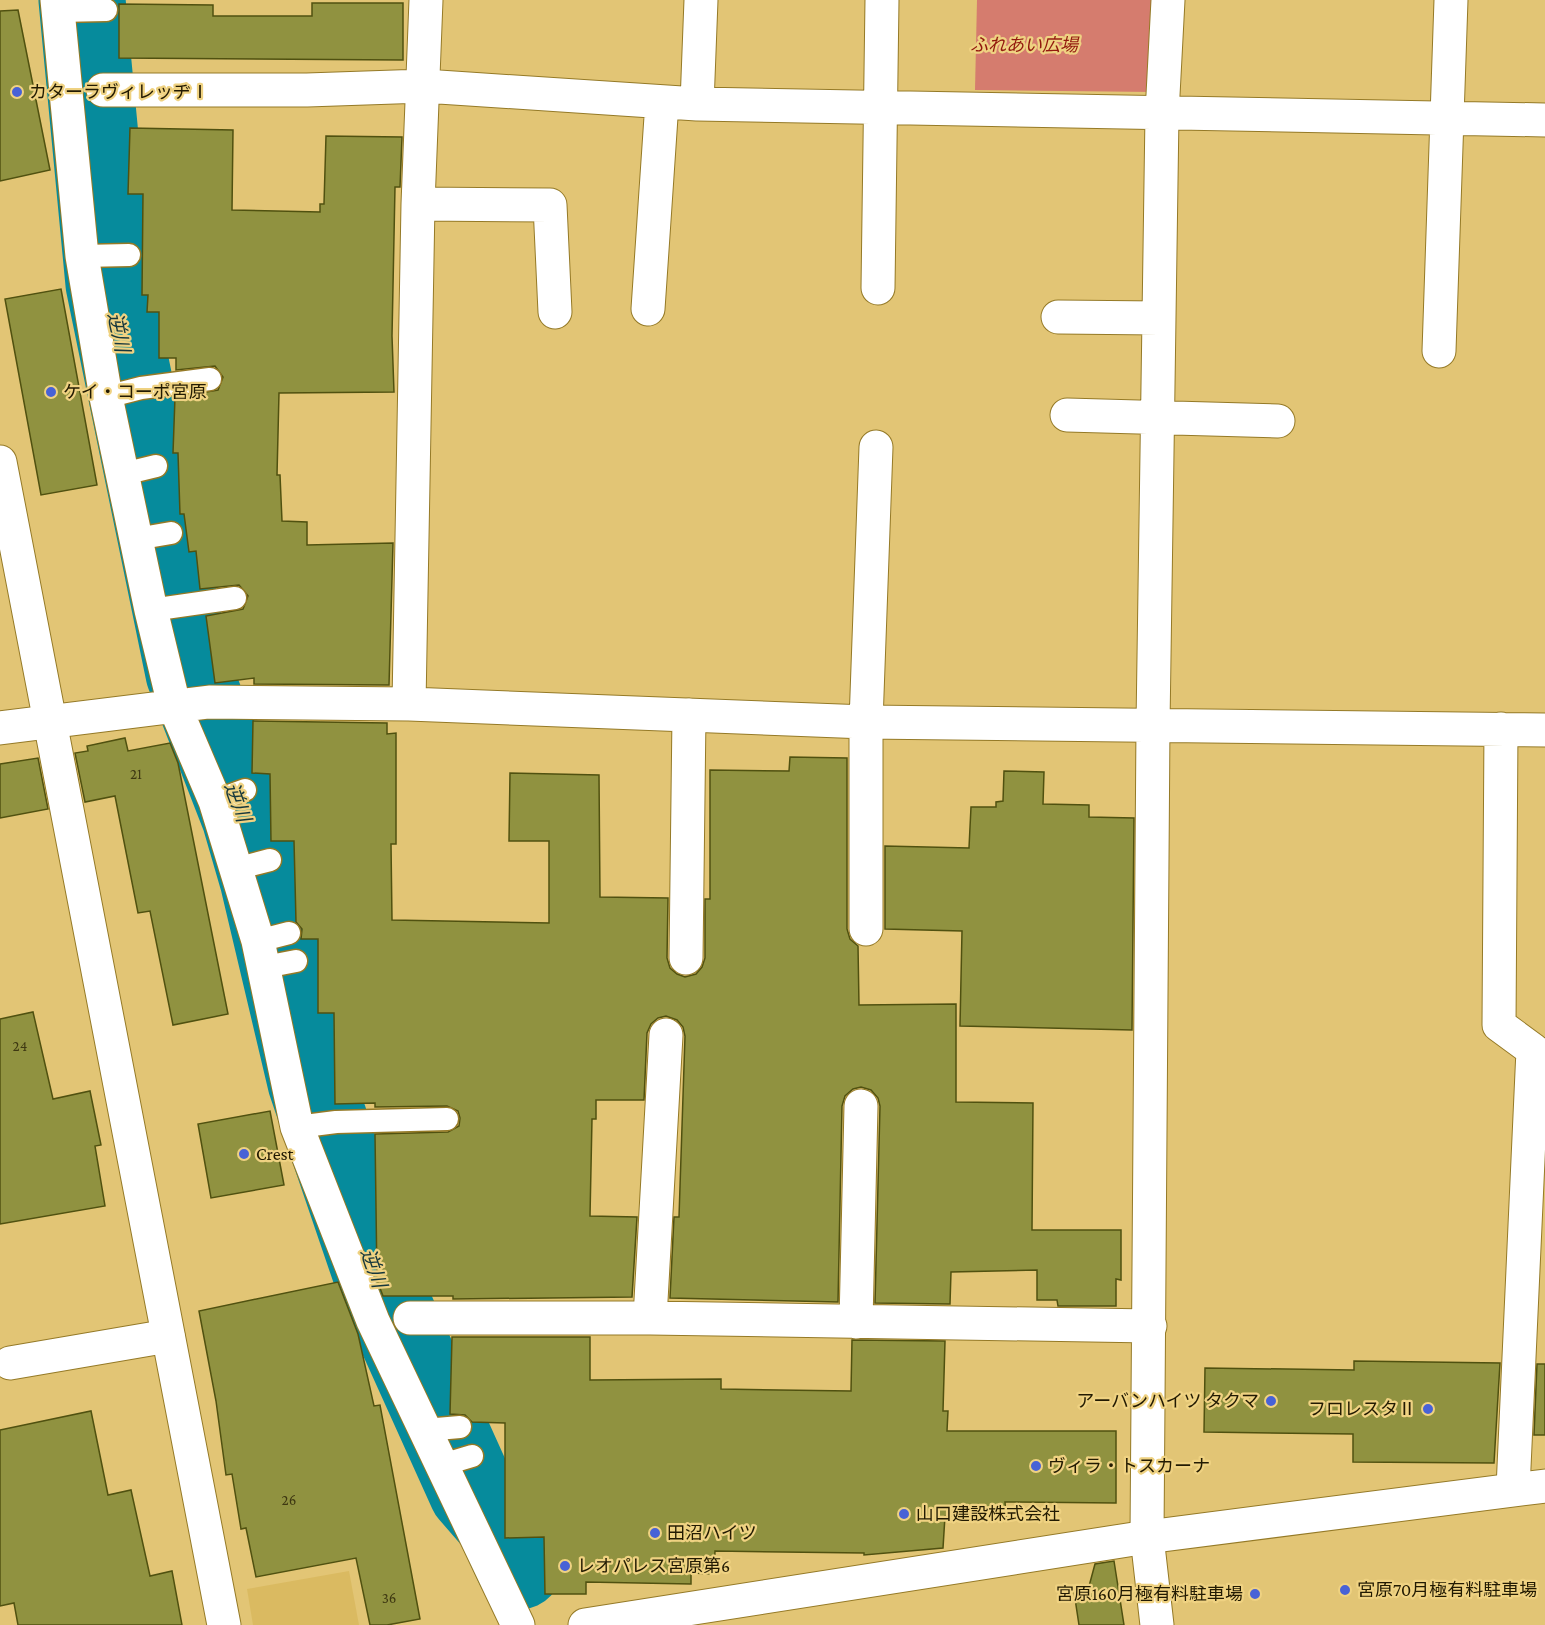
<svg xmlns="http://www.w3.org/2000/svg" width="1545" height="1625" font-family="'Crimson Pro','Noto Sans JP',serif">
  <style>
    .built { fill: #daba61 }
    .green { fill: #d57c6e }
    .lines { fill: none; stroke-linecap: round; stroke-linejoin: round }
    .river { stroke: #068b9c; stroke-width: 87 }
    .building { fill: #909240; stroke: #505110; stroke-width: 1.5 }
    .lane-casing { stroke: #957a27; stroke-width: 25 }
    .street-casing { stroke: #957a27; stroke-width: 35 }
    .secondary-casing { stroke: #957a27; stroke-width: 35 }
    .lane { stroke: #fff; stroke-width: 22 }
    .street { stroke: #fff; stroke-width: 33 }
    .secondary { stroke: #fff; stroke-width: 33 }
    .poi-dot { fill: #4862d6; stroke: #efd282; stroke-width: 2 }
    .labels { text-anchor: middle; stroke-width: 4.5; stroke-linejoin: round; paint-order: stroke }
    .number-label { font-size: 15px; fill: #3e3812 }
    .park-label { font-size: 18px; font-style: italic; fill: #92190e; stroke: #efd282 }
    .poi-label { font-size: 18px; fill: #221a02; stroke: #efd282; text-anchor: start }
    .water-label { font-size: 20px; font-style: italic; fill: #16373c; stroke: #efd282 }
  </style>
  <rect width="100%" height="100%" fill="#e2c575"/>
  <path class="built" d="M349 1571 359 1625H253L247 1589Z"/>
  <path class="green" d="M977 0H1157L1154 92 975 90Z"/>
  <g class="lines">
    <path class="river" d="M82 0 109 284 189 673 245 817 263 879 311 1082 384 1296 472 1491 498 1521 519 1566"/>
  </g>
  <path class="building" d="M312 3H403V60L119 58V4L213 5V16H312Z
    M18 10 50 170 0 181V11Z
    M130 128 233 130 232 210 320 212V204H324L326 136 402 137 400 187H395L392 336 394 392 279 393 277 475H280L282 521 307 522V545L393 543 389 685 254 684V678L215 683 206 616 243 609 248 596 239 585 200 589 196 551 189 552 184 514H180L178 453H173L175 397 218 390 223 377 215 366 176 370V358H159V312H147L148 295H142L143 194H128Z
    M61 289 97 485 41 495 5 299Z
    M253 721 387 723V734L396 733V844H391L392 920 549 923V841H509L510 773 599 775 600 897 668 898 667 958 670 968 677 974 685 977 696 974 702 967 705 958V899H710V770L789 771 790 757 847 758V929L850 939 858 946 859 1005 956 1004V1102L1033 1103 1032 1230H1121V1280L1116 1279V1306H1058L1057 1300H1037V1270L951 1272 950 1304 875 1303 880 1106 878 1098 871 1090 861 1087 853 1089 845 1096 842 1106 838 1302 670 1298 674 1217H679L685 1036 683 1027 677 1020 666 1016 658 1018 651 1024 647 1033 644 1100H596V1119H592L590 1216 637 1217 632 1297 453 1299V1296H383L377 1280 375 1134 448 1132 459 1126 460 1118 458 1111 447 1106 375 1107V1103L335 1104 334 1013H318V939H301L302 929 296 922 294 841H271L270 774 252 773Z
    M125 738 128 751 170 743 178 763 228 1014 173 1025 150 911 138 913 115 796 85 802 75 753 88 751 87 746Z
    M38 758 48 809 0 818V764Z
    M1004 771 1044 772 1043 804 1089 805V817L1134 818 1132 1030 960 1026 962 931 885 929V846L969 848 971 807H996V802L1003 801Z
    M33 1012 53 1099 90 1091 101 1145 95 1146 105 1206 0 1224V1019Z
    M270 1111 284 1185 211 1198 198 1124Z
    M338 1282 358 1334 374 1406 380 1405 420 1619 387 1625H370L356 1558 256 1577 246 1528 241 1529 232 1474 226 1475 216 1401 199 1311Z
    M452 1337H590V1380L721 1379V1389L851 1391 852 1340 945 1341 943 1411H948L947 1431H1116V1503L1005 1502 1006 1517 945 1516 943 1548 864 1555V1553L715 1551 714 1574 691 1573V1584L586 1582V1594H545L544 1537 505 1538V1423L472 1422 465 1415 450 1414Z
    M1354 1361 1500 1363 1494 1463 1353 1462V1434L1204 1432 1205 1368 1354 1370Z
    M1537 1364H1545V1435H1534Z
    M91 1411 108 1495 131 1490 150 1576 172 1571 182 1625H18L14 1603 0 1606V1430Z
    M1114 1561 1124 1625H1079L1074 1592 1088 1590 1095 1564Z"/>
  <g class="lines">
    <defs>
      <path id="lane" d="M58 11 106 10
        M82 256 129 255
        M106 397 141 388 210 379
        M123 474 156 466
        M136 539 171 533
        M151 610 235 598
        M215 801 245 790
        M236 869 270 860
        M258 941 289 933
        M265 967 296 961
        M297 1127 336 1122 447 1119
        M425 1430 460 1427
        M442 1465 472 1456"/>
      <path id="street" d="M57 0 82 256 106 397 151 610 174 705 215 801 258 941 297 1127 373 1321 518 1625
        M103 90H307L424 86 697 104 1545 120
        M697 104 701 0
        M418 204 550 205 555 312
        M878 288 882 0
        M648 309 662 102
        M1058 317 1159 318
        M1439 351 1451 0
        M1067 415 1278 421
        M409 704 418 204 426 0
        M0 728 209 702 409 704 866 722 1545 730
        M1501 729 1499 1025 1533 1050 1513 1489
        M866 929V722L876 447
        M686 958 689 715
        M410 1318H650L1150 1326
        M650 1318 666 1035
        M856 1322 861 1106
        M10 1363 168 1336
        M1157 1625 1147 1537 1153 725 1162 114 1168 0"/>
      <path id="secondary" d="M0 462 224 1625
        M585 1625 1147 1537 1545 1486"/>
    </defs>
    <use href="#lane" class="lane-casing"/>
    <use href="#street" class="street-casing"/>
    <use href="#secondary" class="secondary-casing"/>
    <use href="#lane" class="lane"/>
    <use href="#street" class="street"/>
    <use href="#secondary" class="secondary"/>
  </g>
  <g class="poi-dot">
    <circle cx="17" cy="92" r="6"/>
    <circle cx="51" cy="392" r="6"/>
    <circle cx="244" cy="1154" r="6"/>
    <circle cx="1271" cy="1401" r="6"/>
    <circle cx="1428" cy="1409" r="6"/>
    <circle cx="1036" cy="1466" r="6"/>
    <circle cx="904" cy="1514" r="6"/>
    <circle cx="655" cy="1533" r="6"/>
    <circle cx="565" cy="1566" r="6"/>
    <circle cx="1345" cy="1590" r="6"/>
    <circle cx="1255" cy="1594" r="6"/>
  </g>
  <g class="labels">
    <g class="number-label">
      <text x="136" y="779">21</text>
      <text x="20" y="1051">24</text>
      <text x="289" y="1505">26</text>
      <text x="389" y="1603">36</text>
    </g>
    <g class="park-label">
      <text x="1024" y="51">ふれあい広場</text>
    </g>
    <g class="poi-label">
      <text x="29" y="98">カターラヴィレッヂⅠ</text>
      <text x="63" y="398">ケイ・コーポ宮原</text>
      <text x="256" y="1160">Crest</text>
      <text x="1259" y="1407" text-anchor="end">アーバンハイツ タクマ</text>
      <text x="1416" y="1415" text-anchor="end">フロレスタⅡ</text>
      <text x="1048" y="1472">ヴィラ・トスカーナ</text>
      <text x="916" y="1520">山口建設株式会社</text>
      <text x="667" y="1539">田沼ハイツ</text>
      <text x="577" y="1572">レオパレス宮原第6</text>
      <text x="1357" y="1596">宮原70月極有料駐車場</text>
      <text x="1243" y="1600" text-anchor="end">宮原160月極有料駐車場</text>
    </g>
    <g class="water-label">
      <text transform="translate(119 332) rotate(78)" y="7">逆川</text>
      <text transform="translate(238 802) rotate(70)" y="7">逆川</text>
      <text transform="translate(374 1268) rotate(71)" y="7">逆川</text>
    </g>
  </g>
</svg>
